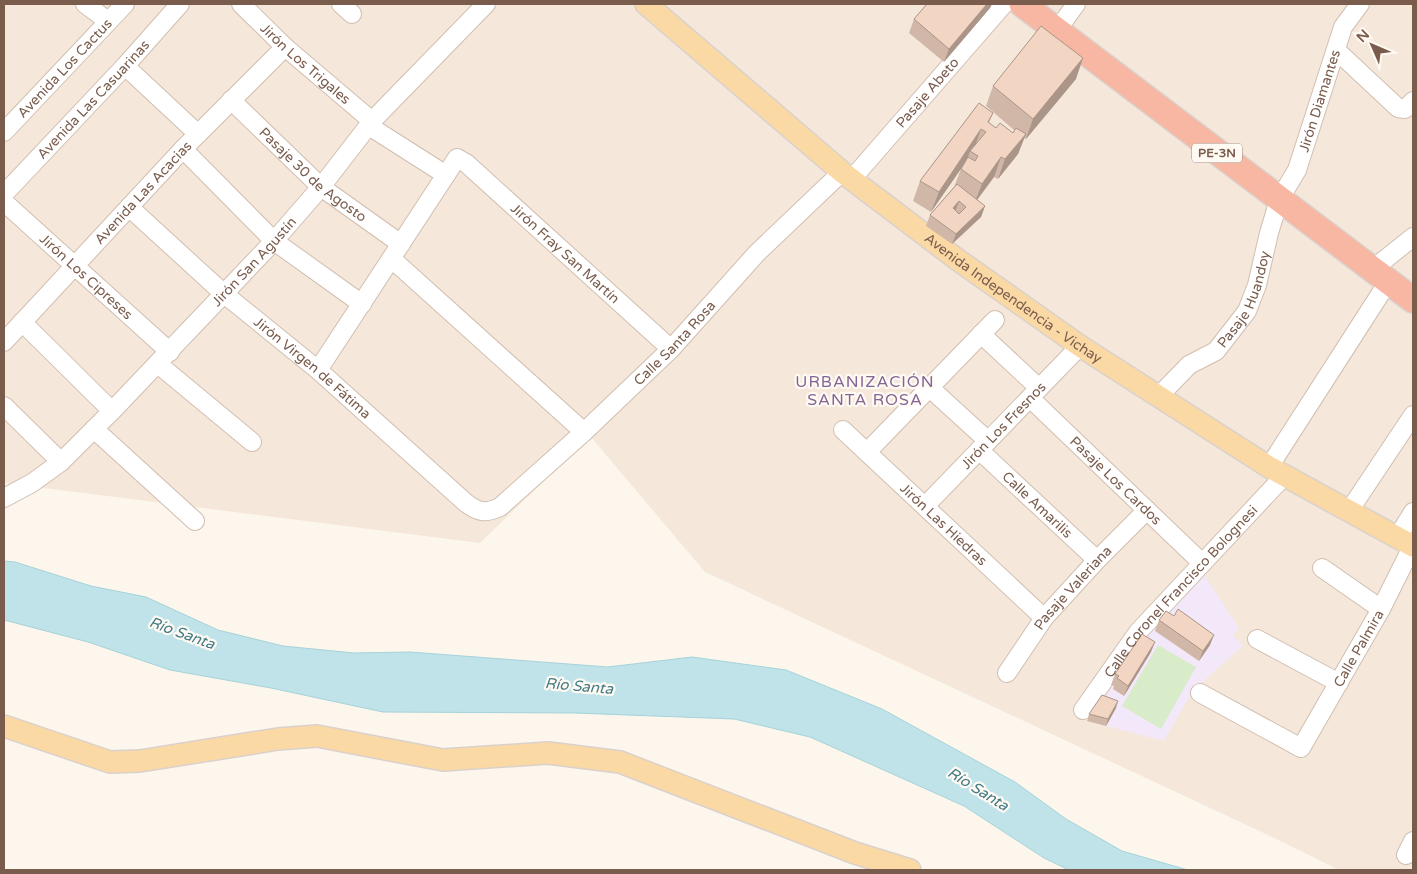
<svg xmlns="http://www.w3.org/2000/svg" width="1417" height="874" font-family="'Varela Round',sans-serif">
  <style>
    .residential { fill: #f5e8da }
    .education { fill: #f3e8fa }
    .green { fill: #d8ecc9 }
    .water { fill: #bfe3e8; stroke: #a5d3da }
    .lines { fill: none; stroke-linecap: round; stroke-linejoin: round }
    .minor-casing { stroke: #d1beb0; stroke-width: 20 }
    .major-casing { stroke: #dad1cd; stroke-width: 24 }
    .highway-casing { stroke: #dad1cd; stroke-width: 28 }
    .minor { stroke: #fff; stroke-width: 18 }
    .major { stroke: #fbd9a5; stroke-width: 21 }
    .highway { stroke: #f7b7a3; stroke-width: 25 }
    .wall { fill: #d1b7a8 }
    .shaded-wall { fill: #aa9588 }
    .building { fill: #f3d5c3; stroke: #aa9588; fill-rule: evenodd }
    .labels { text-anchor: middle; stroke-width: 4.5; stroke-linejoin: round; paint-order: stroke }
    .shield { fill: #fffaf3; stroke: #a28b7f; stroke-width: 1 }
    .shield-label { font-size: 12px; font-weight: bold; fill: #7a5c4d }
    .street-label { font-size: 14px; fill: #7a5c4d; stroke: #fffaf3 }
    .water-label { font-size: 15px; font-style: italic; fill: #437c86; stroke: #fffaf3 }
    .quarter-label { font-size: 16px; letter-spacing: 1px; fill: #846695; stroke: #fffaf3 }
  </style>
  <rect width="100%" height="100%" fill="#fdf6ec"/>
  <path class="residential" d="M4 4H1413V870H1339L1270 836 705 572 590 436 480 543 4 483Z"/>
  <path class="education" d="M1204 575 1239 628 1233 635 1243 646 1193 690 1164 741 1087 721 1150 627Z"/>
  <path class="green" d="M1158 645 1196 667 1161 729 1122 706Z"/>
  <path class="water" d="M4 561 15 562 91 586 146 597 218 630 283 646 354 653 410 652 608 667 692 657 786 670 882 709 1015 782 1066 819 1122 851 1188 870H1069L1044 858 964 806 810 737 734 719 574 713 383 712 271 688 170 670 88 642 4 620Z"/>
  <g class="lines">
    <defs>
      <g id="minor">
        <path d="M85 4 108 21"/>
        <path id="s1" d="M241 4 285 47 372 121"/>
        <path d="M341 4 352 14"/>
        <path d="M1058 29 1076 4"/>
        <path d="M1336 50 1398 108 1405 109 1413 101"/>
        <path d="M125 66 198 134"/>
        <path id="s2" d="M231 100 321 187 401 244"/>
        <path d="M369 126 446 175"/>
        <path id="s3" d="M4 132 125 4"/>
        <path d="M183 149 274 241 362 304"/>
        <path id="s4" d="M851 180 1004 4"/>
        <path id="s5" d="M4 194 125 66 180 4"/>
        <path id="s6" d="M4 202 170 352"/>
        <path id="s7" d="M129 207 223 293 318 370 466 503C478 512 485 514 500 507L584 432 671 349 757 253 842 172"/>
        <path d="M392 259 584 432"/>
        <path d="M1373 269 1413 237"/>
        <path d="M22 322 112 411"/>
        <path d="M981 334 1039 388"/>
        <path id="s8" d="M4 342 183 149 285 47"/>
        <path d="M158 364 252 442"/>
        <path id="s9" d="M318 370 457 158 466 163 671 349"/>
        <path d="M930 388 988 441"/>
        <path id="s10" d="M1158 397 1189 365 1216 351 1247 311 1257 285 1269 233 1279 200 1297 170 1343 27 1360 4"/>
        <path id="s11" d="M1030 398 1202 563"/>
        <path d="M4 406 61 462"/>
        <path d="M94 429 195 521"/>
        <path id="s12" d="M843 430 1044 618"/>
        <path id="s13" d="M979 450 1097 560"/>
        <path d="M867 452 995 320"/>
        <path d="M1269 467 1388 282"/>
        <path id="s14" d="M4 498 32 483 61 462 112 411 274 241 321 187 372 121 486 4"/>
        <path id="s15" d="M926 505 1080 346"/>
        <path d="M1349 511 1413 415"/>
        <path d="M1397 538 1413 512"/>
        <path d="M1322 568 1381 609"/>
        <path d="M1257 639 1339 683"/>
        <path id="s16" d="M1007 673 1044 618 1097 560 1147 510"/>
        <path id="s17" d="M1200 693 1301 748 1381 609 1413 545"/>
        <path id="s18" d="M1083 710 1138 632 1284 476"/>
        <path d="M1406 855 1413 841"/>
      </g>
      <g id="major">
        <path id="s19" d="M646 4 842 172 958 260 1080 346 1269 467 1413 546"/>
        <path d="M4 726 110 762 140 761 278 739 317 736 443 760 548 753 620 762 855 853 910 870"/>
      </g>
      <path id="highway" d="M1022 4 1413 300"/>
    </defs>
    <use href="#minor" class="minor-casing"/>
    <use href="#major" class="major-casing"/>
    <use href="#highway" class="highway-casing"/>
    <use href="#minor" class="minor"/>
    <use href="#major" class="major"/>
    <use href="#highway" class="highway"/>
  </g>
  <path class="wall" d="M927 4H992L990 8 944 62 909 33 914 19Z
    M1076 79 1026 139 1024 138 1018 154 998 179 994 177 977 200 985 206 981 217 952 244 926 226 930 215 954 187 961 169 931 212 913 201 920 181 993 113 989 123 996 128 1013 133 1014 130 986 106 993 86Z
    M1159 620 1210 645 1199 661 1155 631Z
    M1151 652 1124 696 1113 689 1114 686 1111 685 1115 674Z
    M1116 708 1106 726 1087 721 1089 714Z"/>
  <path class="shaded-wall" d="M987 4H992L990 8 944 62 949 49Z
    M1083 58 1076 79 1026 139 1033 119Z
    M981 129 974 149 970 151 967 160 931 212 939 192Z
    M1026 134 1018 154 998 179 1005 159Z
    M1001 157 994 177 974 204 982 184Z
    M959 201 955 212 953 208Z
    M985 206 981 217 952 244 956 234Z
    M1214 635 1210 645 1199 661 1203 651Z
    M1155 642 1151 652 1124 696 1128 686Z
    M1118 701 1116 708 1106 726 1108 719Z"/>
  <path class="building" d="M927 4H987L949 49 914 19Z
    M1041 26 1083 58 1033 119 993 86Z
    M979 103 993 113 988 122 996 128 1000 123 1013 133 1016 128 1026 134 1005 159 1001 157 982 184 961 169 968 157 975 161 978 156 970 151 986 132 981 129 939 192 920 181Z
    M957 184 985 206 956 234 930 215ZM959 201 966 207 959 214 953 208Z
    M1178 609 1214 635 1203 651 1159 620 1166 611 1174 616Z
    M1142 634 1155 642 1128 686 1117 678 1119 676 1115 674Z
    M1102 695 1118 701 1108 719 1089 714Z"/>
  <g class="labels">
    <rect class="shield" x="1192" y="143.5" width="50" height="19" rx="4"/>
    <g class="shield-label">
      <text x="1217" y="157">PE-3N</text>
    </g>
    <g class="street-label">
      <text dy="5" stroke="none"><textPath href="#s1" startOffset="88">Jirón Los Trigales</textPath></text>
      <text dy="5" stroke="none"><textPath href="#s3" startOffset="88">Avenida Los Cactus</textPath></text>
      <text dy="5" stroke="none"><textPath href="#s4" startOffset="116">Pasaje Abeto</textPath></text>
      <text dy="5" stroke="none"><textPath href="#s5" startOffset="130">Avenida Las Casuarinas</textPath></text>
      <text dy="5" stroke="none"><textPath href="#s10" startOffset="349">Jirón Diamantes</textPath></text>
      <text dy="5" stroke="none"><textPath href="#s2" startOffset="111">Pasaje 30 de Agosto</textPath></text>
      <text dy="5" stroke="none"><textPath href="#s8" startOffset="204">Avenida Las Acacias</textPath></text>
      <text dy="5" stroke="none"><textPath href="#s9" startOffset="398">Jirón Fray San Martín</textPath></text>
      <text dy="5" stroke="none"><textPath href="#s14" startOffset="346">Jirón San Agustín</textPath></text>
      <text dy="5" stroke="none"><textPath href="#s6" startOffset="111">Jirón Los Cipreses</textPath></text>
      <text dy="5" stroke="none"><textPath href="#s19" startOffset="471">Avenida Independencia - Vichay</textPath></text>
      <text dy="5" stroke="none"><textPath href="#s10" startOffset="135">Pasaje Huandoy</textPath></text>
      <text dy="5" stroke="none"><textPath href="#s7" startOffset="725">Calle Santa Rosa</textPath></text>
      <text dy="5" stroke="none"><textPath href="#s7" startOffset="244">Jirón Virgen de Fátima</textPath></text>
      <text dy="5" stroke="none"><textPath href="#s15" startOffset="111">Jirón Los Fresnos</textPath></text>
      <text dy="5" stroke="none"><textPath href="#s11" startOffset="119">Pasaje Los Cardos</textPath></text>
      <text dy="5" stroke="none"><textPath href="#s13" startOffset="80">Calle Amarilis</textPath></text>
      <text dy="5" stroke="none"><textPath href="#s12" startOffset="138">Jirón Las Hiedras</textPath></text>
      <text dy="5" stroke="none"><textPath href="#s16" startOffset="108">Pasaje Valeriana</textPath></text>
      <text dy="5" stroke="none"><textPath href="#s18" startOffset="154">Calle Coronel Francisco Bolognesi</textPath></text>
      <text dy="5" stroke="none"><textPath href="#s17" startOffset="230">Calle Palmira</textPath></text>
    </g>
    <g class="water-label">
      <text transform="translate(182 633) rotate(20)" y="5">Río Santa</text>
      <text transform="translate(579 686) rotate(5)" y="5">Río Santa</text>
      <text transform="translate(978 789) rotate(32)" y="5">Río Santa</text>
    </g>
    <g class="quarter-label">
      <text x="865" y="387">URBANIZACIÓN<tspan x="865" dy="18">SANTA ROSA</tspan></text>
    </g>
  </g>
  <rect width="1417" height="874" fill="none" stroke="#7a5c4d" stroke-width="10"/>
  <g transform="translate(1372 45) rotate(315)" stroke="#fffaf3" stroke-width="4" paint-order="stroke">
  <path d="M0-4L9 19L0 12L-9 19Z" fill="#7a5c4d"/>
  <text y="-8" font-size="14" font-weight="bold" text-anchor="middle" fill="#7a5c4d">N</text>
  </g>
</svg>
